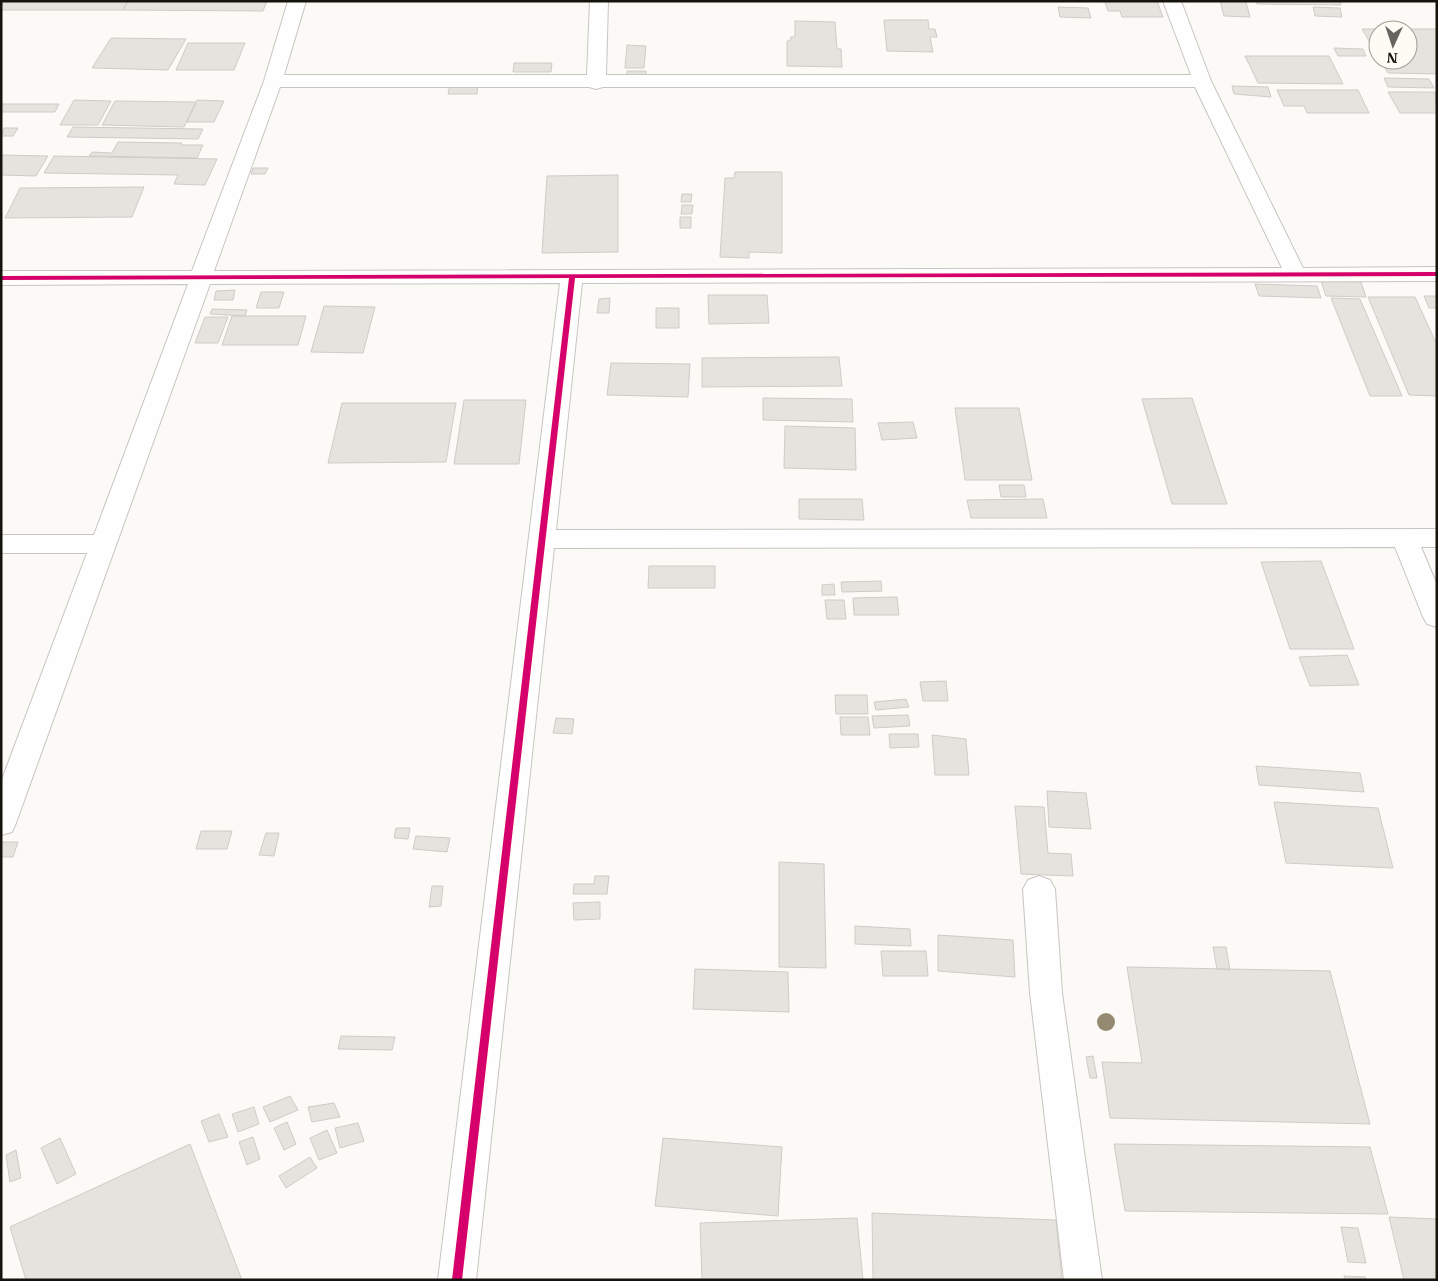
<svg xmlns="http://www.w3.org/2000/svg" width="1438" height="1281" font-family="'IBM Plex Serif',serif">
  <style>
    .building { fill: #e6e3de; stroke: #ceccc7 }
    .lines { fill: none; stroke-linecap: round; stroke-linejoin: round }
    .street-casing { stroke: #c7c5c0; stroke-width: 2 }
    .street { fill: #fffefe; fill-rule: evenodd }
    .cycleway-casing { stroke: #fefbf4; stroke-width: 3 }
    .cycleway { fill: #d6006c; fill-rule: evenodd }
    .tree { fill: #948a71 }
  </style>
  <rect width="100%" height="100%" fill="#fcfaf6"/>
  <path class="building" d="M3 1H128L123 10H1Z
    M128 1H267L263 11 123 10Z
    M1092 1H1157L1163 17H1122L1120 11H1108L1105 2Z
    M1220 1 1246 2 1250 17 1224 16Z
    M1256 1H1340L1341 5 1257 4Z
    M1058 7 1088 8 1091 18 1060 17Z
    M1313 7 1340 8 1342 17 1315 16Z
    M884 20H928L929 29H935L937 37H930L933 52 887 51Z
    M795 21 835 22 837 49H841L842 67 787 66V41H790L791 37H795Z
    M1362 29H1437V74L1388 73 1380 60H1408V30H1378V56Z
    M111 38 186 39 168 70 92 68Z
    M188 43H245L234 70H176Z
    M627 45 646 46 644 68H625Z
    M1334 48 1363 49 1366 56H1338Z
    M1245 56H1329L1343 84 1258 83Z
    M514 63H552L551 72H513Z
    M627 71H646V76H627Z
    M1384 78 1429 79 1434 88 1388 87Z
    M450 85H478L477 94H448Z
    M1232 86 1268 87 1271 97 1234 94Z
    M1277 90H1358L1369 113H1307L1304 106H1284Z
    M1388 92H1435L1437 113H1400Z
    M74 100 111 101 98 125H60Z
    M197 100 224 101 214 122H187Z
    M115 101 196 102 184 127 102 125Z
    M1 104H59L55 112H1Z
    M73 127 203 129 198 139 67 137Z
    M4 128H18L13 136H1Z
    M118 142 182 143 181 145H203L197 158 89 156 92 152 112 153Z
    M1 155 48 156 36 176 1 175Z
    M54 156 217 159 205 185 174 184 178 175 44 173Z
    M253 168H268L265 174H251Z
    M735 172H782V253L749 252V258L720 257 725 178H734Z
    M618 175V252L542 253 547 176Z
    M144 187 132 217 5 218 20 188Z
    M682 194H692L691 202H681Z
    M682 205H693L692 214H681Z
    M680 217H691V228H680Z
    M1321 281 1361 282 1366 297 1326 296Z
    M1255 284 1317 286 1321 298 1259 296Z
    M235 290 233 300H214L216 291Z
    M261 292H284L279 308H256Z
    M708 295H767L769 323 709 324Z
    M1424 296H1437V308H1429Z
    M1368 297H1415L1437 345V396L1409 395Z
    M610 298 609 313H597L599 299Z
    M1331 298 1360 299 1402 396H1370Z
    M324 306 375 307 363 353 311 352Z
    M656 308H679V328H656Z
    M212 309 247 310 245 316 210 314Z
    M232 316H306L298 345H222Z
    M205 317H228L218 343H195Z
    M839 357 842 386 702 387V358Z
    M611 363 690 364 688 397 607 395Z
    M763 398 852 399 853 422 763 420Z
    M1192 398 1227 504H1172L1142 399Z
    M464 400H526L519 464H454Z
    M342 403H456L446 462 328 463Z
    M955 408H1019L1032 480H965Z
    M913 422 917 438 882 440 878 423Z
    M785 426 855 428 856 470 784 468Z
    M999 485H1024L1026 497H1001Z
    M799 499H862L864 520 799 519Z
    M1043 499 1047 518H971L967 500Z
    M1321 561 1354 649H1290L1261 562Z
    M649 566H715V588H648Z
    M881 581 882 591 842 592 841 582Z
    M834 584 835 595H822V585Z
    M897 597 899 615H854L853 598Z
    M825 600H844L846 619H827Z
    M1347 655 1359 685 1310 686 1299 657Z
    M946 681 948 701H923L920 682Z
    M835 695H867L868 714H836Z
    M906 699 909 707 876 710 874 702Z
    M908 715 910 726 874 728 872 716Z
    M840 717H868L870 735H841Z
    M556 718 574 719 572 734 553 733Z
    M889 734H918L919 747 890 748Z
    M932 735 966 739 969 775H935Z
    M1256 766 1360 773 1364 792 1259 785Z
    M1047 791 1086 793 1091 829 1049 827Z
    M1274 802 1378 808 1393 868 1286 863Z
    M1015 806 1044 807 1048 853 1071 854 1073 876 1021 874Z
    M396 828H410L408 839 394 838Z
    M201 831H232L227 849H196Z
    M266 833H279L274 856 259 855Z
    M416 836 450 838 447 852 413 849Z
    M1 842H18L13 857H1Z
    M779 862 824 864 826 968 779 967Z
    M595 876H609L607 894H573L574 884H594Z
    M432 886H443L441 906 429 907Z
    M600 902V919L574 920 573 903Z
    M855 926 910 929 911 946 855 944Z
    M938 935 1013 940 1015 977 938 971Z
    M1213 947H1226L1230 970 1217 969Z
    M881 951H926L928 976H883Z
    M1127 967 1330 971 1370 1124 1110 1118 1102 1062 1142 1063Z
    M695 969 788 972 789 1012 693 1009Z
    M341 1036 395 1037 392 1050 338 1049Z
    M1093 1056 1097 1078H1090L1086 1057Z
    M290 1096 298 1110 270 1122 263 1107Z
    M334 1103 340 1117 312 1122 308 1107Z
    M254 1107 259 1124 238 1132 232 1114Z
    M219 1114 228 1137 209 1142 201 1121Z
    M287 1122 296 1144 284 1150 274 1128Z
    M358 1123 364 1141 340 1148 335 1128Z
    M327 1130 337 1153 319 1160 310 1138Z
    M253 1137 260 1159 247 1165 239 1142Z
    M60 1138 76 1174 57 1184 41 1148Z
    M663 1138 782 1147 778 1216 655 1206Z
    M190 1144 242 1280H26L10 1227Z
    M1114 1144 1370 1147 1388 1214 1125 1211Z
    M16 1150 21 1178 10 1182 6 1155Z
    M310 1157 317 1168 286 1188 279 1176Z
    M872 1213 1056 1220 1062 1280H873Z
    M1389 1217 1437 1219V1280H1404Z
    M857 1218 863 1280H702L700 1223Z
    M1341 1227 1358 1228 1366 1263 1348 1262Z
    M1344 1276 1365 1277 1366 1280H1345Z"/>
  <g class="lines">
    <defs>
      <path id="street" d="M288 1H306L284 75H587L590 1H608L606 75H1191L1163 1H1181L1211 81 1303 268 1437 267V281L582 283 556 530 1437 529V547H1421L1437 585V627L1427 624 1423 617 1395 547 554 548 476 1280H438L560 283 210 284 16 823 12 832 1 835V782L87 553H1V535H94L188 284 1 285V271H192L264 81ZM280 87H589L596 89 603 87H1195L1282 268 214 271Z
        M1039 876 1050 880 1055 889 1062 993 1102 1280H1064L1030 993 1023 889 1028 880Z"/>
    </defs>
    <use href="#street" class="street-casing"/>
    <use href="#street" class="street"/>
    <defs>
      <path id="cycleway" d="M1437 272V276L575 278 462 1280H452L569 278 1 280V276Z"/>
    </defs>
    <use href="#cycleway" class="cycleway-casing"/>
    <use href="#cycleway" class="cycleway"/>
  </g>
  <circle class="tree" cx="1106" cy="1022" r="9"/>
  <rect width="1438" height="1281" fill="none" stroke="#16130d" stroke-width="5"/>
  <g transform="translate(1393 45) rotate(183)"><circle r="24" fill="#fefbf4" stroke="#a19e98"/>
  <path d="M0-4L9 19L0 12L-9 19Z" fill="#66645f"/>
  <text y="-8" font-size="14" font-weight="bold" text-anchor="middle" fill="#16130d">N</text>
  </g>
</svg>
